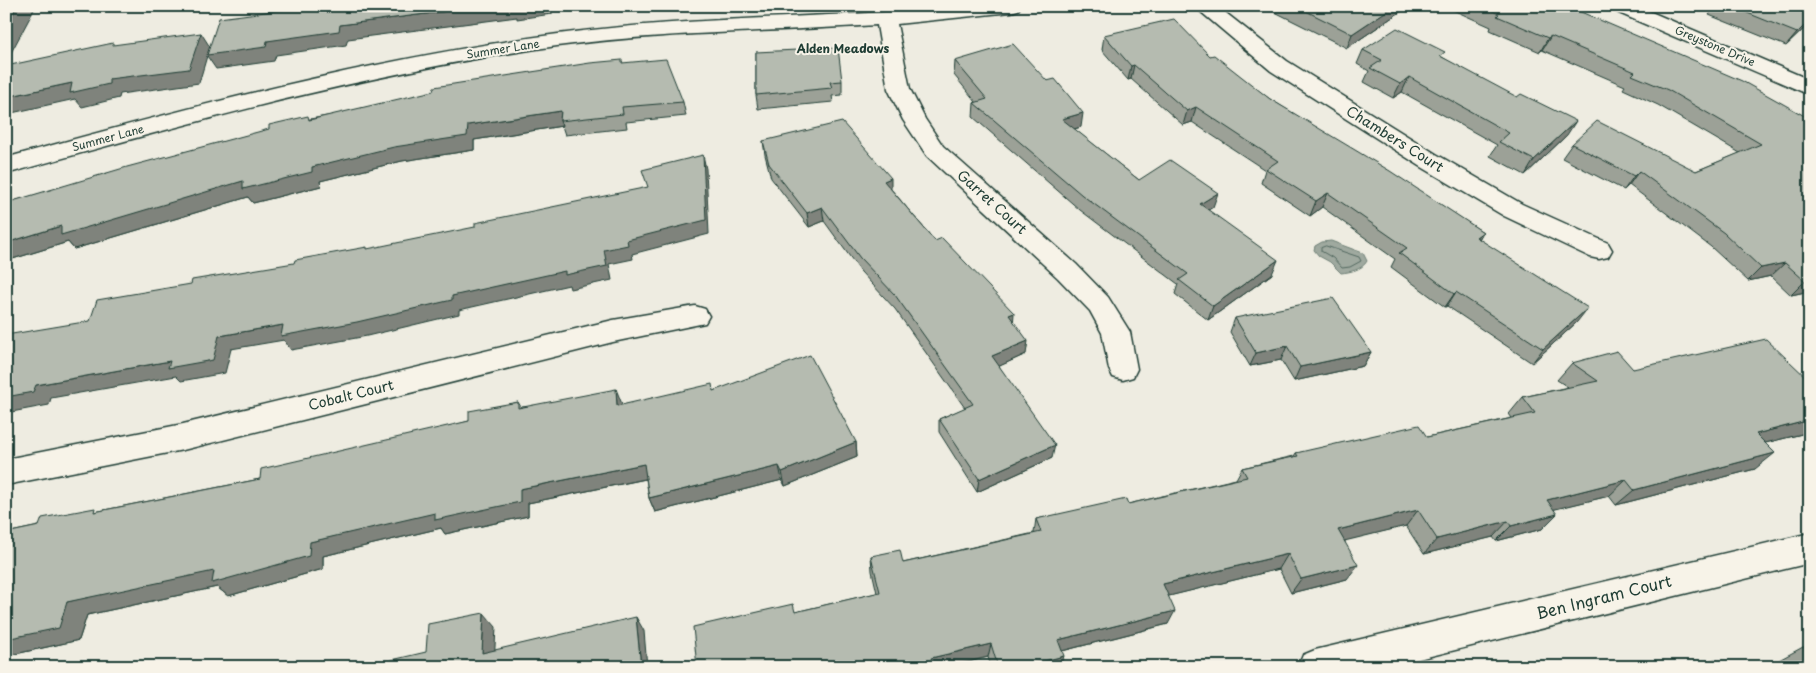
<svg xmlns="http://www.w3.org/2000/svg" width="1816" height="673" font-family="'Playpen Sans',sans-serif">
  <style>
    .water { fill: #9fa99f; stroke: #6c7e74 }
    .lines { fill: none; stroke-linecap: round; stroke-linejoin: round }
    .shore { stroke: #52685f; stroke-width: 1 }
    .minor-casing { stroke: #1f3d34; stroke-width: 3 }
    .tertiary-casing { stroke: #1f3d34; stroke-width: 3 }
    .minor { fill: #f7f3e8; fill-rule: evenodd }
    .tertiary { fill: #f7f3e8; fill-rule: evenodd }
    .wall { fill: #9ca197; stroke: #1f3d34 }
    .shaded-wall { fill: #7f837b; stroke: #1f3d34 }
    .building { fill: #b5bbb0; stroke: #1f3d34 }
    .labels { text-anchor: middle; stroke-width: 4; stroke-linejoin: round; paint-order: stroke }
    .far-street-label { font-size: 11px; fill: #1f3d34; stroke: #f7f3e8 }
    .far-neighbourhood-label { font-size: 12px; font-weight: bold; fill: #1f3d34; stroke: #f7f3e8 }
    .street-label { font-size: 14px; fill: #1f3d34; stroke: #f7f3e8 }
    .near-street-label { font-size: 16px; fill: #1f3d34; stroke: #f7f3e8 }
  </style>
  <rect width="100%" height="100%" fill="#eeece1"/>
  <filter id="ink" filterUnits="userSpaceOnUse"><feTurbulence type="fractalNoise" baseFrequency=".02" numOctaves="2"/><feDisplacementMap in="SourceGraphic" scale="10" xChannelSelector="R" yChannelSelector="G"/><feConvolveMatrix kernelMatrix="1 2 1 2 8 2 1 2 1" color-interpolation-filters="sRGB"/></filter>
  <g filter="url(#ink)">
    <path class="water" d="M1331 241 1363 253 1367 261C1362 270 1350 272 1341 273L1330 262 1319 256 1314 250 1315 246 1322 242Z"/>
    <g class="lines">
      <path class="shore" d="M1326 246 1359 257 1361 261 1350 267 1342 268 1333 258 1321 251V248Z"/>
      <defs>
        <path id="minor" d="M963 6H1021L1018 10 1011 12 897 24 910 89 925 119 943 146 1076 264 1108 297 1130 332 1137 369 1133 377 1123 380 1113 377 1109 369 1102 333 1090 311 1058 278 927 156 903 120 888 89 877 25C770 32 663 32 557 46 370 72 188 123 6 174V158L16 155C194 106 374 58 558 34 692 16 828 19 963 6Z
          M1194 6H1217L1287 61 1436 154 1522 204 1608 243 1612 250 1608 257 1599 259 1590 257 1504 216 1420 166 1271 71Z
          M695 306 705 309 709 316 705 323 613 342 183 450 6 485V459L183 424 613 320Z
          M1810 533V563L1386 667H1298L1303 655 1315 650Z"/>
        <path id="tertiary" d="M1609 6H1637L1810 80V95L1612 10Z"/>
      </defs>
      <use href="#minor" class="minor-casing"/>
      <use href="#tertiary" class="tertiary-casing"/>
      <use href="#minor" class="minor"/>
      <use href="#tertiary" class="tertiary"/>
    </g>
    <path class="wall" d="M1263 6H1409L1347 48Z
      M1444 6H1567L1810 119V291L1791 295 1771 276 1748 281 1711 247 1629 185 1624 190 1562 158 1572 144 1696 171 1740 153 1658 105 1623 89 1625 86 1542 50 1540 52 1490 30 1491 27Z
      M1715 6H1810V23L1786 46 1709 15Z
      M1104 35 1210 56 1270 99 1483 232 1479 239 1577 322 1532 363 1447 306 1445 307 1391 267 1395 259 1322 207 1310 216 1261 183 1265 170 1192 122 1183 125 1131 79 1128 80 1102 50Z
      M1363 50 1442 57 1567 135 1525 175 1490 156 1497 145 1402 92 1393 98 1364 82 1369 71 1357 64Z
      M756 52 842 81V95L832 96 833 102 758 109 756 95Z
      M955 61 1081 127 1074 129 1139 180 1213 207 1208 210 1272 274 1208 320 1175 294 1178 284 1080 210 973 117 974 103 976 102 954 75Z
      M623 63 683 102 686 116 626 122 627 128 565 135 562 126 474 140V150L402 161 320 181 321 186 253 203 248 197 74 249 68 242 6 261V203L310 119Z
      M763 141 891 189 935 241 1013 322 1026 354 999 366 1052 458 977 492 939 432V419L965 408 895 309 861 272 824 221 809 227 771 178 765 155Z
      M1235 318 1371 352 1363 366 1294 381 1281 360 1250 366 1230 332Z
      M1572 363 1633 369 1810 432 1765 443 1755 469 1616 505 1609 496 1554 509 1542 529 1496 541 1493 537 1424 554 1406 526 1345 540 1347 579 1291 593 1279 569 1168 596V624L1062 651 1060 667H991L988 657 948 667H697L795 612 877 593 872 571 871 556 903 563 1034 533 1036 519 1128 504 1236 479 1242 468 1294 456 1296 453 1427 437 1512 418 1509 414 1523 397 1568 387 1557 380Z
      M714 391 856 442 857 457 785 486 782 480 655 512 649 498 646 479 528 503V516L445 534 441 528 323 556V569L228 596 217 587 87 615 79 640 6 656V533L39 526 99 511 260 479 469 421 518 402 521 407 622 405Z
      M1810 645V667H1784L1779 660 1803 647Z"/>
    <path class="shaded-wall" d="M17 6H36L6 62V26Z
      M488 6H552V14L517 19V17L348 39 346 45 276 55 274 61 216 69 207 56 199 83 120 94 119 98 82 107 75 99 7 114 6 136V97L72 83 109 79 201 33 210 47 267 41 340 25Z
      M1394 6H1409L1347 48 1352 34Z
      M1810 20V23L1786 46 1797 33Z
      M1551 36 1542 50 1540 52 1548 38Z
      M1134 65 1131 79 1128 80 1131 66Z
      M1409 77 1402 92 1393 98 1400 84Z
      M1196 107 1192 122 1183 125 1187 111Z
      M561 111 560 121 562 126 474 140V150L402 161 320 181 321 186 253 203 248 197 74 249 68 242 6 261V243L61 226 243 181 312 167 468 125Z
      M1083 113 1081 127 1060 133 1062 119Z
      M1576 121 1567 135 1525 175 1534 160Z
      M703 155 706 169 709 234 632 254 633 259 609 264 612 280 570 289 569 285 459 310V314L367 336 291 350 284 340 231 349 225 373 181 381 176 376 51 398 49 405 6 413V397L36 385 170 361 219 336 452 296 604 250 627 240Z
      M1639 171 1629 185 1624 190 1634 176Z
      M891 178V193L884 181Z
      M1218 193 1213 207 1196 218 1200 204Z
      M1328 193 1322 207 1310 216 1316 201Z
      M822 207 824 221 809 227 807 213Z
      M1483 232 1475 247 1476 237Z
      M1278 260 1272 274 1208 320 1213 306Z
      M1785 263 1771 276 1748 281 1761 268Z
      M1810 280V291L1791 295 1805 281Z
      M1456 292 1447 306 1445 307 1454 294Z
      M1588 308 1577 322 1532 363 1543 349Z
      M1014 313 1013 327 1009 315Z
      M1028 341 1026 354 991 370 992 356Z
      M1287 346 1281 360 1250 366 1256 353Z
      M1371 352 1363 366 1294 381 1300 367Z
      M616 389 622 404 623 421 617 406Z
      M1810 420V432L1737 450 1756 434Z
      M856 442 857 457 785 486 782 472Z
      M1055 445 1052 458 977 492 979 479Z
      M1775 453 1755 469 1616 505 1634 490Z
      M644 464 650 478 528 503V516L445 534 441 528 323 556V569L228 596 217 587 87 615 79 640 6 656V639L67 602 310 542 520 489Z
      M779 466 782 480 655 512 649 498Z
      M1626 480 1609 496 1531 515 1547 500Z
      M1418 510 1406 526 1328 545 1338 530Z
      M1557 514 1542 529 1496 541 1511 526Z
      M1508 521 1493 537 1424 554 1437 539Z
      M1288 554 1279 569 1157 599 1163 584Z
      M1358 565 1347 579 1291 593 1301 579Z
      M1175 611 1168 624 1054 653 1058 640Z
      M484 613 496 627 494 666 482 653Z
      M636 617 644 631 647 667H641Z
      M991 644 988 657 948 667H931V658Z
      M1064 656 1060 667H1020Z"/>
    <path class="building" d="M6 6H17L6 26Z
      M290 6H488L340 25 339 31 267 41 266 47 207 55 219 18 289 9Z
      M1296 6H1394L1352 34Z
      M1482 6H1567L1742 81 1810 119V280L1805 281 1785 263 1761 268 1724 233 1639 171 1634 176 1572 144 1597 121 1696 171 1761 144 1668 90 1632 75 1635 72 1551 36 1548 38 1497 16 1499 14Z
      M1730 6H1810V20L1797 33Z
      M1174 19 1210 56 1214 55 1270 99 1390 171 1483 232 1476 237 1588 308 1543 349 1456 292 1454 294 1399 253 1407 248 1328 193 1316 201 1266 169 1278 161 1196 107 1187 111 1134 65 1131 66 1104 35Z
      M1397 28 1445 52 1440 56 1517 97 1521 94 1576 121 1534 160 1499 142 1509 133 1409 77 1400 84 1370 68 1382 60 1363 50Z
      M201 33 189 69 109 79V84L70 93 72 83 6 97V66L113 43V45Z
      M1013 44 1047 81 1055 79 1083 113 1062 119 1139 180 1170 160 1218 193 1200 204 1278 260 1213 306 1179 280 1188 274 1082 195 974 103 987 99 955 61Z
      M838 48 842 81 830 82 832 88 756 95V52Z
      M666 59 683 102 622 107 623 114 560 121 561 111 468 125 467 136 394 147 312 167V172L243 189V181L61 235V226L6 243V203L127 167 269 129V125L308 116 309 120 433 91 434 87 590 63 622 60V63Z
      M842 122 891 178 884 181 935 241 942 238 1014 313 1009 315 1028 341 992 356 1055 445 979 479 939 419 973 404 895 295 860 258 822 207 807 213 769 164 763 141Z
      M703 155 706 220 627 240 628 245 604 250 607 266 565 275V271L452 296V300L357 322 281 336 283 325 219 336 213 360 168 368 170 361 36 385 33 392 6 397V335L90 321 97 300 191 284 192 280 294 263 295 260 367 247V249L475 227V223L648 187 642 170Z
      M1333 298 1371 352 1300 367 1287 346 1256 353 1235 318Z
      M1766 339 1810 381V420L1756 434 1775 453 1634 490 1626 480 1547 500 1557 514 1511 526 1508 521 1437 539 1418 510 1338 530 1358 565 1301 579 1288 554 1163 584 1175 611 1058 640 1064 656 1020 667H998L991 644 931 658 934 667H697L693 627 793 604 795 612 880 592 871 556 900 550 903 563 1041 532 1036 519 1126 499 1128 504 1247 477 1242 468 1298 456 1296 453 1419 425 1427 437 1535 413 1523 397 1598 381 1572 363 1617 351 1633 369Z
      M810 355 856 442 782 472 779 466 649 498 644 464 520 489V502L435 520V513L310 542 309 556 212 583 214 571 67 602 59 628 6 639V533L39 526 42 518 95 508 94 512 260 479 261 469 469 421V411L518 402V408L616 389 617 406 712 384 713 391Z
      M484 613 482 653 636 617 641 667H362L426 652 428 624Z
      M1810 645V655L1803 647Z
      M1715 659 1721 667H1687Z
      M1810 661V667H1789Z"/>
  </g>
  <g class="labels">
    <g class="far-street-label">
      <text transform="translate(1715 46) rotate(23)" y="4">Greystone Drive</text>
      <text transform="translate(503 49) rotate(-9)" y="4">Summer Lane</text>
      <text transform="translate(108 138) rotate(-15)" y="4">Summer Lane</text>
    </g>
    <g class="far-neighbourhood-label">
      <text x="843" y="53">Alden Meadows</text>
    </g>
    <g class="street-label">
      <text transform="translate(1395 139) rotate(32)" y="5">Chambers Court</text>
      <text transform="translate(992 202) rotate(42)" y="5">Garret Court</text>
      <text transform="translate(351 395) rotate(-14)" y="5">Cobalt Court</text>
    </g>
    <g class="near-street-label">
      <text transform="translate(1604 597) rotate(-14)" y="6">Ben Ingram Court</text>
    </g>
  </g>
  <rect width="1816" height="673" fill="none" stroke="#f7f3e8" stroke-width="25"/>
  <rect x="12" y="12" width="1791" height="648" fill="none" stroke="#1f3d34" stroke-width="2" filter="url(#ink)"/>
</svg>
